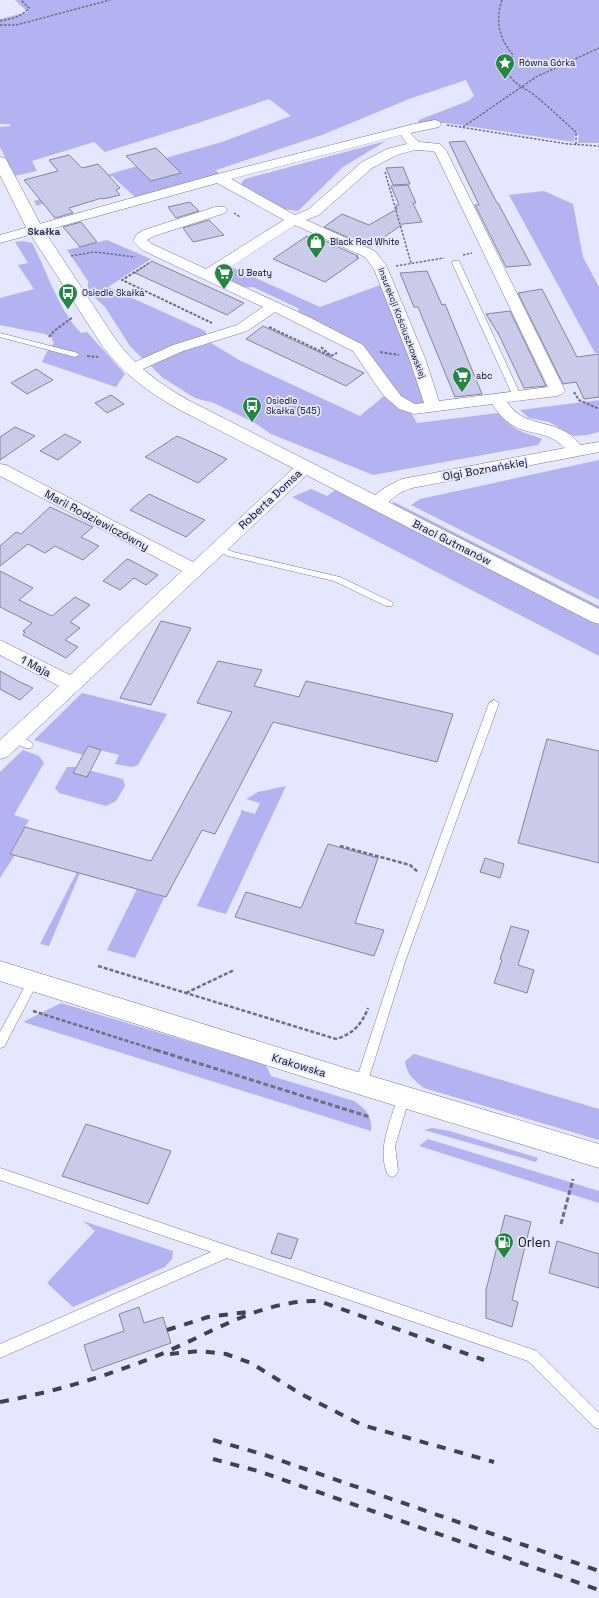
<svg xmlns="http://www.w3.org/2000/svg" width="599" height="1598" font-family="'Space Grotesk',sans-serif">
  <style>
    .green { fill: #b2b3f0 }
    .building { fill: #c9cbe9; stroke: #8485a1 }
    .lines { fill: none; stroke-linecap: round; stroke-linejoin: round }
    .lane-casing { stroke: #797a95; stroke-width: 1 }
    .street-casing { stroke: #797a95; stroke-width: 1 }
    .secondary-casing { stroke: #797a95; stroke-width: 1 }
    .path-far3 { stroke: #6f7080; stroke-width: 1.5; stroke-dasharray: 2.5 1.5; stroke-linecap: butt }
    .path-far2 { stroke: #6f7080; stroke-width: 2; stroke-dasharray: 3 1.5; stroke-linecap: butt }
    .path-far1 { stroke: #6f7080; stroke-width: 2.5; stroke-dasharray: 4 2; stroke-linecap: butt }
    .path { stroke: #6f7080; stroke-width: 3; stroke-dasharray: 5 2.5; stroke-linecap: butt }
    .lane { fill: #fff; fill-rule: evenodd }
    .street { fill: #fff; fill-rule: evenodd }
    .secondary { fill: #fff; fill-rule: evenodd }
    .rail { stroke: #41424f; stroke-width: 4; stroke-dasharray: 9 9; stroke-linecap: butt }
    .labels { text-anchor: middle; stroke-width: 3.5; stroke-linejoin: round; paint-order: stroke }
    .far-poi-label { font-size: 9px; fill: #0d0e18; stroke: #e5e6ff; text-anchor: start }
    .far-street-label { font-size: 9px; fill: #0d0e18; stroke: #e5e6ff }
    .far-neighbourhood-label { font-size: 10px; font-weight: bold; fill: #2e2e45; stroke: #e5e6ff }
    .street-label { font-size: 11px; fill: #0d0e18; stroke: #e5e6ff }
    .near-poi-label { font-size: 13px; fill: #0d0e18; stroke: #e5e6ff; text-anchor: start }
  </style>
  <rect width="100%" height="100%" fill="#e5e6ff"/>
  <path class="green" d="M15 0H599V143H578L579 135H575L574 142 446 123 418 124 419 120 468 101 474 96 466 80 409 99 322 135 216 170 219 174 135 197 112 176 37 206 34 201 40 199 36 195 222 142 291 116 269 99 198 123 105 152 94 142 32 161 37 171 14 176 0 147V127L11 126 9 124H0V19L28 12Z
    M386 141 343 167 298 211 283 209 241 185 242 182 245 179Z
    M544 191 573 204 583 257 599 287V353H595L509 195Z
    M107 240 151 259 108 287 205 331 208 337 143 359 130 346 105 307 91 294 88 287V281L67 250Z
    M22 241 32 243C48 273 58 309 81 333L87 332 125 374 116 387 42 362 46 353 54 343 51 337 45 334 0 325V298L34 289 18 265 28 263 15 242Z
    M229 266 320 307 383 284 426 404H406L417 423 498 413C504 419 510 426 518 430 526 434 534 435 542 439L538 445 373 475 271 434 255 423 214 403 195 398 163 378 150 365 173 354 211 343 239 360 360 416 385 395 372 357 299 313 298 308 253 287 241 288 224 279V271Z
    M599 400V432L587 435 574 436 549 422 529 418 520 410Z
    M599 460V600L411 505 420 499Z
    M311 489 327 496 335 490 599 625V656L292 497Z
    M392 501 599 606V610L395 506Z
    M82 693 167 714 138 765 132 767 115 764 119 755 88 747 83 755 34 740Z
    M23 750 39 756 44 763 14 815 29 820 10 853 15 855 0 878V772Z
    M67 767H76L123 779 125 786 116 801 106 806 59 793 55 788Z
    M286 786 226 914 197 906 241 813V810L255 814 260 803 246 799 258 792Z
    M77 872 80 873 49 946 40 944Z
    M137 889 163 897 164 898 135 958 107 950Z
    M61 1003 266 1065 271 1076 354 1101C366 1109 372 1115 371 1131L23 1022Z
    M414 1054 599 1109V1140L424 1088C414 1080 406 1074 405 1061Z
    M432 1128 450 1131 538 1158 536 1162 424 1130Z
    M428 1139 599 1191V1203L419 1146Z
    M83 1221 173 1251 172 1259 165 1267 73 1307 47 1283 95 1231Z"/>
  <path class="building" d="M465 141 497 203H498L531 265 506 267 475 205H479L449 142Z
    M156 148 181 173 151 181 126 156Z
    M69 155 82 168 98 164 120 188 116 190 120 195 103 199 102 198 69 208 73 213 55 218 24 180 58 171 49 160Z
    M403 167 410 184 393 185 386 168Z
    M408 185 416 203H413L422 222 403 224 370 247 324 227 342 214 369 225 397 209 396 205H399L391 186Z
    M190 202 199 211 176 218 168 207Z
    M209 220 224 235 193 242 183 228Z
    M81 222 97 242 80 247 63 227Z
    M312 235 358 256 356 257 359 258 325 282 273 259 307 236 309 237Z
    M152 261 156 263 244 303 227 315 135 273Z
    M427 271 442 305 445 304 482 394 455 397 418 307H414L400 273Z
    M542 289 577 357 599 354V397L584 399 576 382 563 384 518 293Z
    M510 311 546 386 524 388 499 335 486 314Z
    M263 326 364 373 346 386 246 339Z
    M36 369 53 380 27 394 11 383Z
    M111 395 124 404 107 413 95 403Z
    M15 427 35 436 0 460V437Z
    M65 434 81 442 58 460 40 451Z
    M177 436 184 439 227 459 198 483 145 457Z
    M149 494 174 506 205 520 186 537 130 510Z
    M50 507 93 527 81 537 99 546 83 560 55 546 45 553 28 544 0 566V546L16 532 21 534Z
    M127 559 130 560 158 575 146 585 134 578 120 590 103 581Z
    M0 571 33 588 19 600 52 616 75 597 90 605 70 622 80 628 65 640 78 647 66 658 23 635 25 632 23 631 32 623 0 607Z
    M161 621 191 628 151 705 120 698Z
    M218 661 262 670 254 686 299 697 306 681 453 714 437 762 273 722 215 834 202 830 166 897 10 854 25 827 151 861 232 712 197 703Z
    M0 671 18 681 33 688 20 700 0 689Z
    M547 739 599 751V863L518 843Z
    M88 746 101 750 87 777 73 773Z
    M328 844 378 858 355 923 384 930 374 956 235 917 246 892 301 908Z
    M485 858 504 864 500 878 480 872Z
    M511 926 529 931 518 965 534 970 527 993 494 983 502 960 500 959Z
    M86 1124 171 1151 148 1204 62 1176Z
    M505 1215 531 1222 512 1300 518 1302 512 1327 486 1318V1290Z
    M278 1233 298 1239 291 1259 271 1253Z
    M557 1241 599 1254V1288L549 1273Z
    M139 1307 144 1323 163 1317 171 1343 92 1371 84 1345 124 1331 119 1314Z"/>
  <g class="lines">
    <defs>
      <path id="lane" d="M453 261H459L460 263 521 396 520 398H517L513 396 452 263Z
        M0 333 78 353 79 355 75 357 0 337Z
        M218 545 233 552 340 577 392 602 393 604 392 606H386L334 581 228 556 214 548 215 546Z
        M494 700 499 703 406 959 367 1084 365 1088 361 1089 357 1088 355 1084 396 959 489 703Z
        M16 733 31 742 33 745 31 748C25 750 15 743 11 737L13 734Z
        M33 977 37 979 38 982 4 1047 0 1048V1032L29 979Z
        M404 1091 408 1092 410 1096 395 1146 398 1171 396 1175 392 1177 388 1175C376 1150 391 1121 398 1096L400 1092Z
        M0 1168 537 1351 599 1413V1429L594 1427 528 1361 227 1258 0 1358V1344L211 1252 0 1180Z"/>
      <path id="street" d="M435 120 439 121 441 124 439 127 410 133 419 142 440 144 446 150 565 391 562 394 557 396 507 402C524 427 547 419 569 434 574 437 577 442 581 445L599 442V452L412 488C408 489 404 491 400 493 389 499 384 512 370 508L368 504C375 492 389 485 402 479L565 448C550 433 538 435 520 429 507 424 499 414 492 404L414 414 399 409 383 395 353 351 275 312 247 331 183 351 136 372 131 374 126 372 123 369 126 366 173 345 237 325 263 307 142 250 133 241 137 234 144 230 215 207H225L227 210 225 213 154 236 147 240 152 244 206 269 284 220 217 183 0 243V235L214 175 414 124ZM401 135 407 144 387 149 362 162 309 209 295 215 231 179ZM415 150 432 151 435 152 548 387 439 401 425 358 386 265 375 251 306 220 319 215 372 168 397 155ZM295 225 365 257 374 269 409 358 424 403 415 404 401 396 363 345 311 318 218 275Z
        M305 462 311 463 313 467 311 471 7 757 0 759V740L59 686 0 655V640L70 675 182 571 0 476V464L6 465 193 562 299 463Z"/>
      <path id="secondary" d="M0 157 5 158 7 161 43 229 116 340C136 367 161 385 190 401L599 609V624L592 622 178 409C148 392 124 374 103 347L27 229 0 175Z
        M0 961 361 1073 599 1144V1168L361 1095 0 981Z"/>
    </defs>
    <use href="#lane" class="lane-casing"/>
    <use href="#street" class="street-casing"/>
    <use href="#secondary" class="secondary-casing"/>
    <path class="path-far3" d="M502 0C495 21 499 38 513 55L505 69C515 85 518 84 533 94 548 106 562 120 576 132V145
      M0 21C11 19 21 17 29 8L21 0
      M0 25H16L110 0
      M447 125 568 144 599 146
      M463 127 536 77 599 48
      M385 172 411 263
      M234 213 240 217
      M463 255 472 253
      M71 256 94 252 135 257
      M396 266 444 258
      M133 273 149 263"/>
    <path class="path-far2" d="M135 272 122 280 212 323
      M269 327 331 356
      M49 337 54 331 73 317
      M321 347 331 356 337 353
      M380 352 399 355
      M87 356 98 357
      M574 392 579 400 599 409"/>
    <path class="path-far1" d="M340 846 410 865 418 872
      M98 966 336 1039C353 1034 362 1024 368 1008
      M186 993 234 970
      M33 1011 159 1051"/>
    <path class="path" d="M156 1050 370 1117
      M561 1224 573 1179"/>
    <use href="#lane" class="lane"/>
    <use href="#street" class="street"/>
    <use href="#secondary" class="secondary"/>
    <path class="rail" d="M167 1330 208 1317 247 1312
      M170 1354 199 1351 226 1354 251 1363 301 1394 362 1425 494 1462
      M0 1402C53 1392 104 1377 154 1357 209 1335 258 1300 319 1301L484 1360
      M213 1440 262 1454 599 1571
      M213 1459 258 1471 599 1590"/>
  </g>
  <defs>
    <symbol id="sight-pin" viewBox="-11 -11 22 30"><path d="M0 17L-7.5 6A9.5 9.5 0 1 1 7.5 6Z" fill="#22883d" stroke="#e5e6ff"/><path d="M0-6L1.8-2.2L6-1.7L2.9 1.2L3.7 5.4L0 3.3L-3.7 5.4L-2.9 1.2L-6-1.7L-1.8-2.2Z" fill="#fff"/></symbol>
    <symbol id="shop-pin" viewBox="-11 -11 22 30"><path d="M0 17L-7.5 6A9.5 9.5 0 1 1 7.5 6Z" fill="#22883d" stroke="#e5e6ff"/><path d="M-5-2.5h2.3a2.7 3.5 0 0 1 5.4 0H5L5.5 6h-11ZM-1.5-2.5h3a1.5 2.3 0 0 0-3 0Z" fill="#fff"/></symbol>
    <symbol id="supermarket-pin" viewBox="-11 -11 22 30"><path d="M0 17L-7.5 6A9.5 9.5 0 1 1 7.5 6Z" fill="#22883d" stroke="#e5e6ff"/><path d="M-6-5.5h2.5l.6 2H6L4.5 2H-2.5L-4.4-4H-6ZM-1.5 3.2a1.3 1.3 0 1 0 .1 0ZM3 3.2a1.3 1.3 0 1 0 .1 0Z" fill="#fff"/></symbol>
    <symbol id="bus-pin" viewBox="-11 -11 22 30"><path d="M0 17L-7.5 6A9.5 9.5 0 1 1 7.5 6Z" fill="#22883d" stroke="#e5e6ff"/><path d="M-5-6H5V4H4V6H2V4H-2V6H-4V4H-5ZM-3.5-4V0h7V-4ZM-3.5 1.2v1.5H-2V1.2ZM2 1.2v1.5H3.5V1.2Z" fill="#fff"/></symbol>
    <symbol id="fuel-pin" viewBox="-11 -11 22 30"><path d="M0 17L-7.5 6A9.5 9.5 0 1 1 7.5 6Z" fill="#22883d" stroke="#e5e6ff"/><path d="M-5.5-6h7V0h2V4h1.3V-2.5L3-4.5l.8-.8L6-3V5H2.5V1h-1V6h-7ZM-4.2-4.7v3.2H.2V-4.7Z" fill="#fff"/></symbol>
  </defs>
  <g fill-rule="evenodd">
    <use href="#sight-pin" x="494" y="52" width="22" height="30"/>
    <use href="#shop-pin" x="305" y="231" width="22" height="30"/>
    <use href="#supermarket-pin" x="213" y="262" width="22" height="30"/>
    <use href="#bus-pin" x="57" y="282" width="22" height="30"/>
    <use href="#supermarket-pin" x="451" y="365" width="22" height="30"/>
    <use href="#bus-pin" x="241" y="395" width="22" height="30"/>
    <use href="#fuel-pin" x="493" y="1231" width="22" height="30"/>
  </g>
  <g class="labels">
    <g class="far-poi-label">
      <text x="519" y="66">Równa Górka</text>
      <text x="330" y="245">Black Red White</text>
      <text x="238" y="276">U Beaty</text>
      <text x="82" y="296">Osiedle Skałka</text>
      <text x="476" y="379">abc</text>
      <text x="266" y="404">Osiedle<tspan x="266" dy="10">Skałka (545)</tspan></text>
    </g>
    <g class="far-street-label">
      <text transform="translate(402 323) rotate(69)" y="3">Insurekcji Kościuszkowskiej</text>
    </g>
    <g class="far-neighbourhood-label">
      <text x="44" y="235">Skałka</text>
    </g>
    <g class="street-label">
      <text transform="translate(485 469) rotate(-10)" y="4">Olgi Boznańskiej</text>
      <text transform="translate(270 499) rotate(-43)" y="4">Roberta Domsa</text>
      <text transform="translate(97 520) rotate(28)" y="4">Marii Rodziewiczówny</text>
      <text transform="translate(452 542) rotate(27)" y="4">Braci Gutmanów</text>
      <text transform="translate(36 666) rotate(28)" y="4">1 Maja</text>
      <text transform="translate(299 1065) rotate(17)" y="4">Krakowska</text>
    </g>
    <g class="near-poi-label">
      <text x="518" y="1247">Orlen</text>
    </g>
  </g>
</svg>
